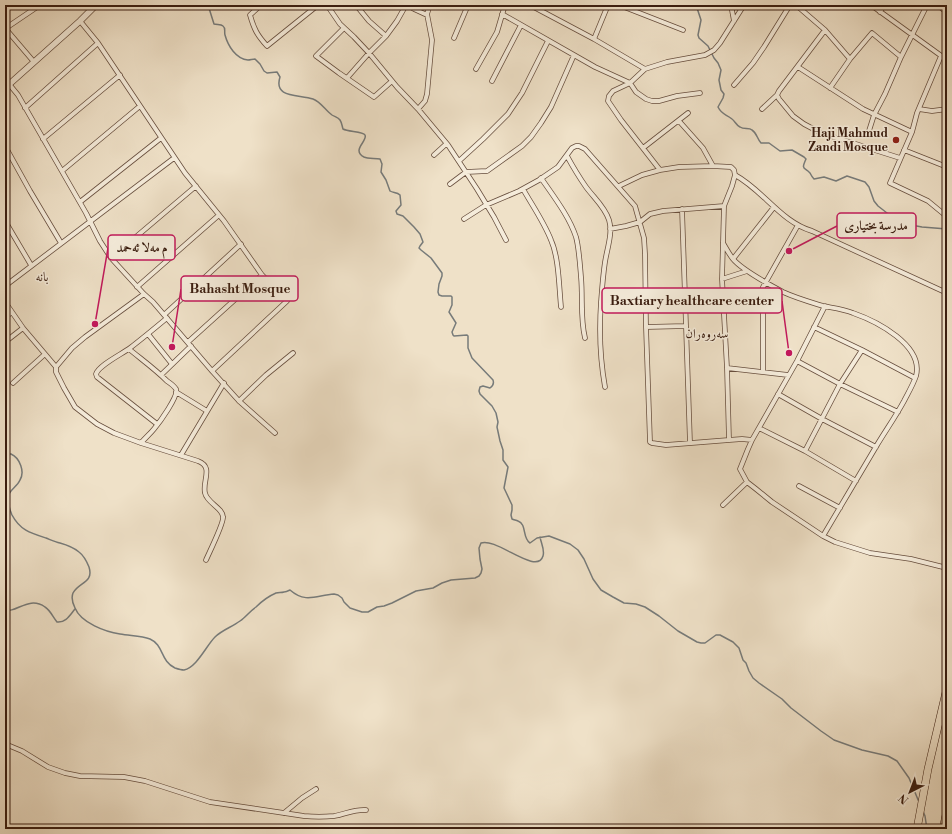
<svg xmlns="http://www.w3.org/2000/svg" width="952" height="834" font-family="'Libre Bodoni',Amiri,serif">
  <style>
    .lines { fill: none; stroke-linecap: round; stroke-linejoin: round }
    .stream { stroke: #777b7a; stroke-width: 1.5 }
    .minor-casing { stroke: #674e3e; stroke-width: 5.5 }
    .tertiary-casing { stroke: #674e3e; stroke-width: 7 }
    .primary-casing { stroke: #3a1d10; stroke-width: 8 }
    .minor { stroke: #f5ecdb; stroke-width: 4 }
    .tertiary { stroke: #f5ecdb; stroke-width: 5.5 }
    .primary { stroke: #efe1c8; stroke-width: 7 }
    .poi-dot { fill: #8f2418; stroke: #f5ecdb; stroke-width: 1.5 }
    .labels { text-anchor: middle; stroke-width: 3; stroke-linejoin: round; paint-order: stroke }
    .poi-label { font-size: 12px; font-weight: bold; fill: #3a1d10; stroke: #f5ecdb; text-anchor: end }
    .neighbourhood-label { font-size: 13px; fill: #3a1d10; stroke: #f5ecdb }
    .leader { fill: none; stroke: #c2185b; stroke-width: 1.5 }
    .callout-dot { fill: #c2185b; stroke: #f5ecdb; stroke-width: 1.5 }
    .callout { fill: #f5ecdb; stroke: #c2185b; stroke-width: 1.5 }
    .callout-label { font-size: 13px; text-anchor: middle; font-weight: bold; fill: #3a1d10 }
  </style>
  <rect width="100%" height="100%" fill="#efe1c8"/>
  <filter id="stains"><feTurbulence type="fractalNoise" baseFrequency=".005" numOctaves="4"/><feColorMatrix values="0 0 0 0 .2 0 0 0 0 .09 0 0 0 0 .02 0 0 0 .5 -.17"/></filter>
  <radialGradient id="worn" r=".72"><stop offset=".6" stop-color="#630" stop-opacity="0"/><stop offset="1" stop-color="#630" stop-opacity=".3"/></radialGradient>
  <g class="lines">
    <path class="stream" d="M208 5 214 24C217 25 221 24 223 26 226 28 224 32 225 35 228 46 236 59 248 60 250 60 253 59 255 59L260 64 264 71 267 73 277 72 280 77C273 99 300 94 313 99 321 102 325 110 332 115 335 117 338 117 340 120 342 123 342 126 343 129 348 132 363 131 365 135 368 141 351 150 364 157 368 159 375 158 380 159L382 164 381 172 386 180 390 191C393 193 397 192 400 195L401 205 396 211 397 214 403 216 414 227 420 234 423 242 420 246 419 248 421 250 431 258 442 273V276L439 284 438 292 439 295 442 296H451L452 297V305L449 312 456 323 452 332 453 335 454 336 467 335 468 336V348L472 358 493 380C494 383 493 386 490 388L483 386 480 387 479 391 480 394 492 406 496 413 498 422 497 427 500 441 503 450V460L508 467 504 488 512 505V510L511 515 512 519C514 520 516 520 518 521 527 524 522 538 530 543L537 538 549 536 570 544 578 550 584 559 593 579 601 590 613 597 624 603 636 604 645 607 659 616 678 631 697 642 701 643H705L716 635H720L733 642 739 648 743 660 746 663 749 671 753 678 759 683 782 699 791 708 821 731 834 740 862 750 888 756 897 761 909 778 919 802
      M696 5 701 20 698 35 699 38 708 46 714 58 718 63 721 70 719 80 721 90 724 94 723 98 718 107C722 115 726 114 732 119 735 121 736 125 740 127 744 130 749 127 752 130 757 133 757 139 761 143H769L780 151 792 150 804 157 806 159C801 170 804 167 810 173 811 175 812 177 814 179L824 177 836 181 847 176 865 182 869 187 874 201 878 206 896 220 911 225 922 227 947 229
      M5 453C5 454 11 454 11 454 20 458 25 472 20 480 17 487 9 490 8 497 7 503 10 510 12 515 20 530 30 533 46 538 51 540 55 542 60 543 67 545 73 547 79 552 83 555 87 562 89 567 94 583 79 582 73 593 71 598 73 604 75 608 81 623 106 632 120 634 130 636 141 635 150 639 164 645 160 661 175 668 178 669 181 670 184 670 197 667 206 646 215 637 222 630 232 627 240 621 246 617 250 611 256 607 261 602 269 596 276 593 279 592 281 593 284 592 286 592 288 591 290 590 306 604 317 595 334 594L338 595 342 598 344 602 350 608 362 612H368L377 607 384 606 392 603 416 591 433 588 442 583 451 580 475 578 479 576 481 573 482 569 480 559 479 548 481 543C496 537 537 576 543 556 545 550 541 543 540 537
      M5 609C15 615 28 595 45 607 50 610 53 617 57 622 66 623 70 615 75 609
      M923 811 925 816 927 829
      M806 829C812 826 820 827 827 829"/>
    <defs>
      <path id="minor" d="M261 5 250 15C254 29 257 35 267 46L318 5
        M327 5 340 24 354 37 369 53 397 87 418 109 448 145
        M356 5 369 21 386 36
        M408 5 414 9 427 15
        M530 5 594 39 645 69
        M619 5 683 30
        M731 5 734 21
        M796 5 825 30 850 59
        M871 5 947 60
        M938 5 947 13
        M880 12 884 5
        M502 14 595 67 630 83 636 92 646 99 652 101H659L677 96 700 93
        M80 21 98 43 185 173 224 221 262 275 287 301 212 371
        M5 28 34 62
        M6 28 40 5
        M344 28 316 56 339 73 374 97 392 81
        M825 30 779 91 777 95 779 99 793 116 804 124 821 133 837 138 900 158
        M454 38 468 5
        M594 39 608 5
        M941 56 917 113 912 132 890 183 928 201 945 215
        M798 67 863 109 912 132
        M476 69 497 32 505 5
        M347 78 369 53 386 36 397 21 406 5
        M492 81 521 25
        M9 84 18 95 86 213 100 241 111 258 144 294 153 302 212 371 239 401 275 433
        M734 85 753 63 764 47 790 5
        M830 88 850 59 872 33 901 57
        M25 108 98 43
        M418 109 425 101 427 94 432 40 427 14 430 5
        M762 109 777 95
        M919 109 932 111 947 109
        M679 121 703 148 713 166
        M868 134 874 115 885 94 901 57 927 5
        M43 139 120 75
        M5 146 30 191 61 243
        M643 148 688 113
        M904 150 947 167
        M434 155 445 145H448L477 189 494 217 506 240
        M567 156C573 167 579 177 586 187 594 198 605 207 609 220 613 233 607 249 605 262 603 275 602 289 601 302 599 331 600 359 605 387
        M459 161 483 139 508 114 522 93 548 41
        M660 170 621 120 608 101 609 96 613 91 630 83 645 69 667 62 705 55 714 50 720 43 744 5
        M62 171 140 106
        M735 175C763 190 781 222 812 231L947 293
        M541 178C554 197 569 216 576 237 579 248 580 265 581 277 583 298 580 318 585 338
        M450 184 466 172 487 171 522 146 531 137 541 123 551 107 574 55
        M619 186 642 175 660 170 679 167 713 166 731 167 734 170 735 175 732 186 724 206 722 279 727 368 729 440
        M523 189C532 205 544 222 551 240 559 258 559 287 561 307
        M80 202 161 138
        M682 209 690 443
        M464 219 486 205 519 191 539 180 558 167 572 148 576 146H579L585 149 635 206 644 238 645 254 646 327 650 442 652 443 666 445 729 440 742 439 752 440
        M5 221 31 265
        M610 229 626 226 640 222 650 214 663 211 724 206
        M723 243C726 248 729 254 733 259 742 270 770 285 783 292 796 298 810 302 823 306 833 308 843 309 853 313 876 321 924 345 916 376 913 385 908 393 904 401 896 416 886 430 877 445 859 475 841 506 823 536
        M111 258 196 186
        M733 259 774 207
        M722 279 747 271
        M5 286 174 158
        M137 287 219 215
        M5 302 23 328 56 367V372L64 388 75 407 97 424 114 433 141 443
        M825 306 797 361 752 440 748 449 740 469 747 482 756 489 772 502 823 536 835 542 870 553 911 559 947 568
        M164 315 241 244
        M5 317 12 312
        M646 327 686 326
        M814 327 862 350 915 378
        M148 334 172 364
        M5 342 23 328
        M188 342 262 275
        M129 349C141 359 155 369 167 381 170 383 174 386 176 389 179 396 159 423 154 429 150 434 145 438 141 443L198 461C214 467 202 481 205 493 207 503 223 508 223 517 224 523 209 553 206 560
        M797 361 840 384 898 412
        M56 367 72 348 85 337 144 294
        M727 368 788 375
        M763 372V287L798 225
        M161 375 191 346
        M13 383 45 354
        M176 392 207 411
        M778 394 822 419 876 447
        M239 401 266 375 293 353
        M157 424 97 377 96 374C99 365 122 354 130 348 143 338 155 328 167 318
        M759 428 805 451 856 481
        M805 451 840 384 862 350
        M181 455 224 383
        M799 486 840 508
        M723 505 747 482
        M5 744 10 746 22 751 48 767 65 773 80 776 124 777 145 781 210 802 304 816C314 817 324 817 334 816 346 814 354 809 366 810
        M284 813 302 798 316 789"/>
      <path id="tertiary" d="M5 88 80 21 96 5"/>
      <path id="primary" d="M917 829 928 769 947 688
        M943 829 947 810"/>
    </defs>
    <use href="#minor" class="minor-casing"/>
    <use href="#tertiary" class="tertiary-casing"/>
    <use href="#primary" class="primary-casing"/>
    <use href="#minor" class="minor"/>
    <use href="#tertiary" class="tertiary"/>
    <use href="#primary" class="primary"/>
  </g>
  <circle class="poi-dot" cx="896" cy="140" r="4"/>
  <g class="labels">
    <g class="poi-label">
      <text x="888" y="137">Haji Mahmud<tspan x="888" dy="14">Zandi Mosque</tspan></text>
    </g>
    <g class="neighbourhood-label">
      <text x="42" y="281">بانە</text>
      <text x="707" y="338">سەروەران</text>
    </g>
  </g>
  <path class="leader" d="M789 251L837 226M95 324L108 248M172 347L181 289M789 353L782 301"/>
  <g class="callout-dot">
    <circle cx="789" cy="251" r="4"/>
    <circle cx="95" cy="324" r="4"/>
    <circle cx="172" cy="347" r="4"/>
    <circle cx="789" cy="353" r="4"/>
  </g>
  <g class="callout">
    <rect x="837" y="213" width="79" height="25" rx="4"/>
    <rect x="108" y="235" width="67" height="25" rx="4"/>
    <rect x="181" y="276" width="117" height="25" rx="4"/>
    <rect x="602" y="288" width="180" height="25" rx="4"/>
  </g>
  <g class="callout-label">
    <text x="876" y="230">مدرسة بختيارى</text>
    <text x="142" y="252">م مەلا ئەحمد</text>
    <text x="240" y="293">Bahasht Mosque</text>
    <text x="692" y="305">Baxtiary healthcare center</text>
  </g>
  <rect width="952" height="834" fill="none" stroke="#efe1c8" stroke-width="20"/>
  <rect x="6" y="6" width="940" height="822" fill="none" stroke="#3a1d10" stroke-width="2"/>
  <rect x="10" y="10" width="932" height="814" fill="none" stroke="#3a1d10"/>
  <g transform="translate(910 792) rotate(222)" stroke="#f5ecdb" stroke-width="3" paint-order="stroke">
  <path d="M0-3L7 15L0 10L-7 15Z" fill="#3a1d10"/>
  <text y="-6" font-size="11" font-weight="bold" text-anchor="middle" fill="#3a1d10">N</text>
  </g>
  <rect width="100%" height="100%" filter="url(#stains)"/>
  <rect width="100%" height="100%" fill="url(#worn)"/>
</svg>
